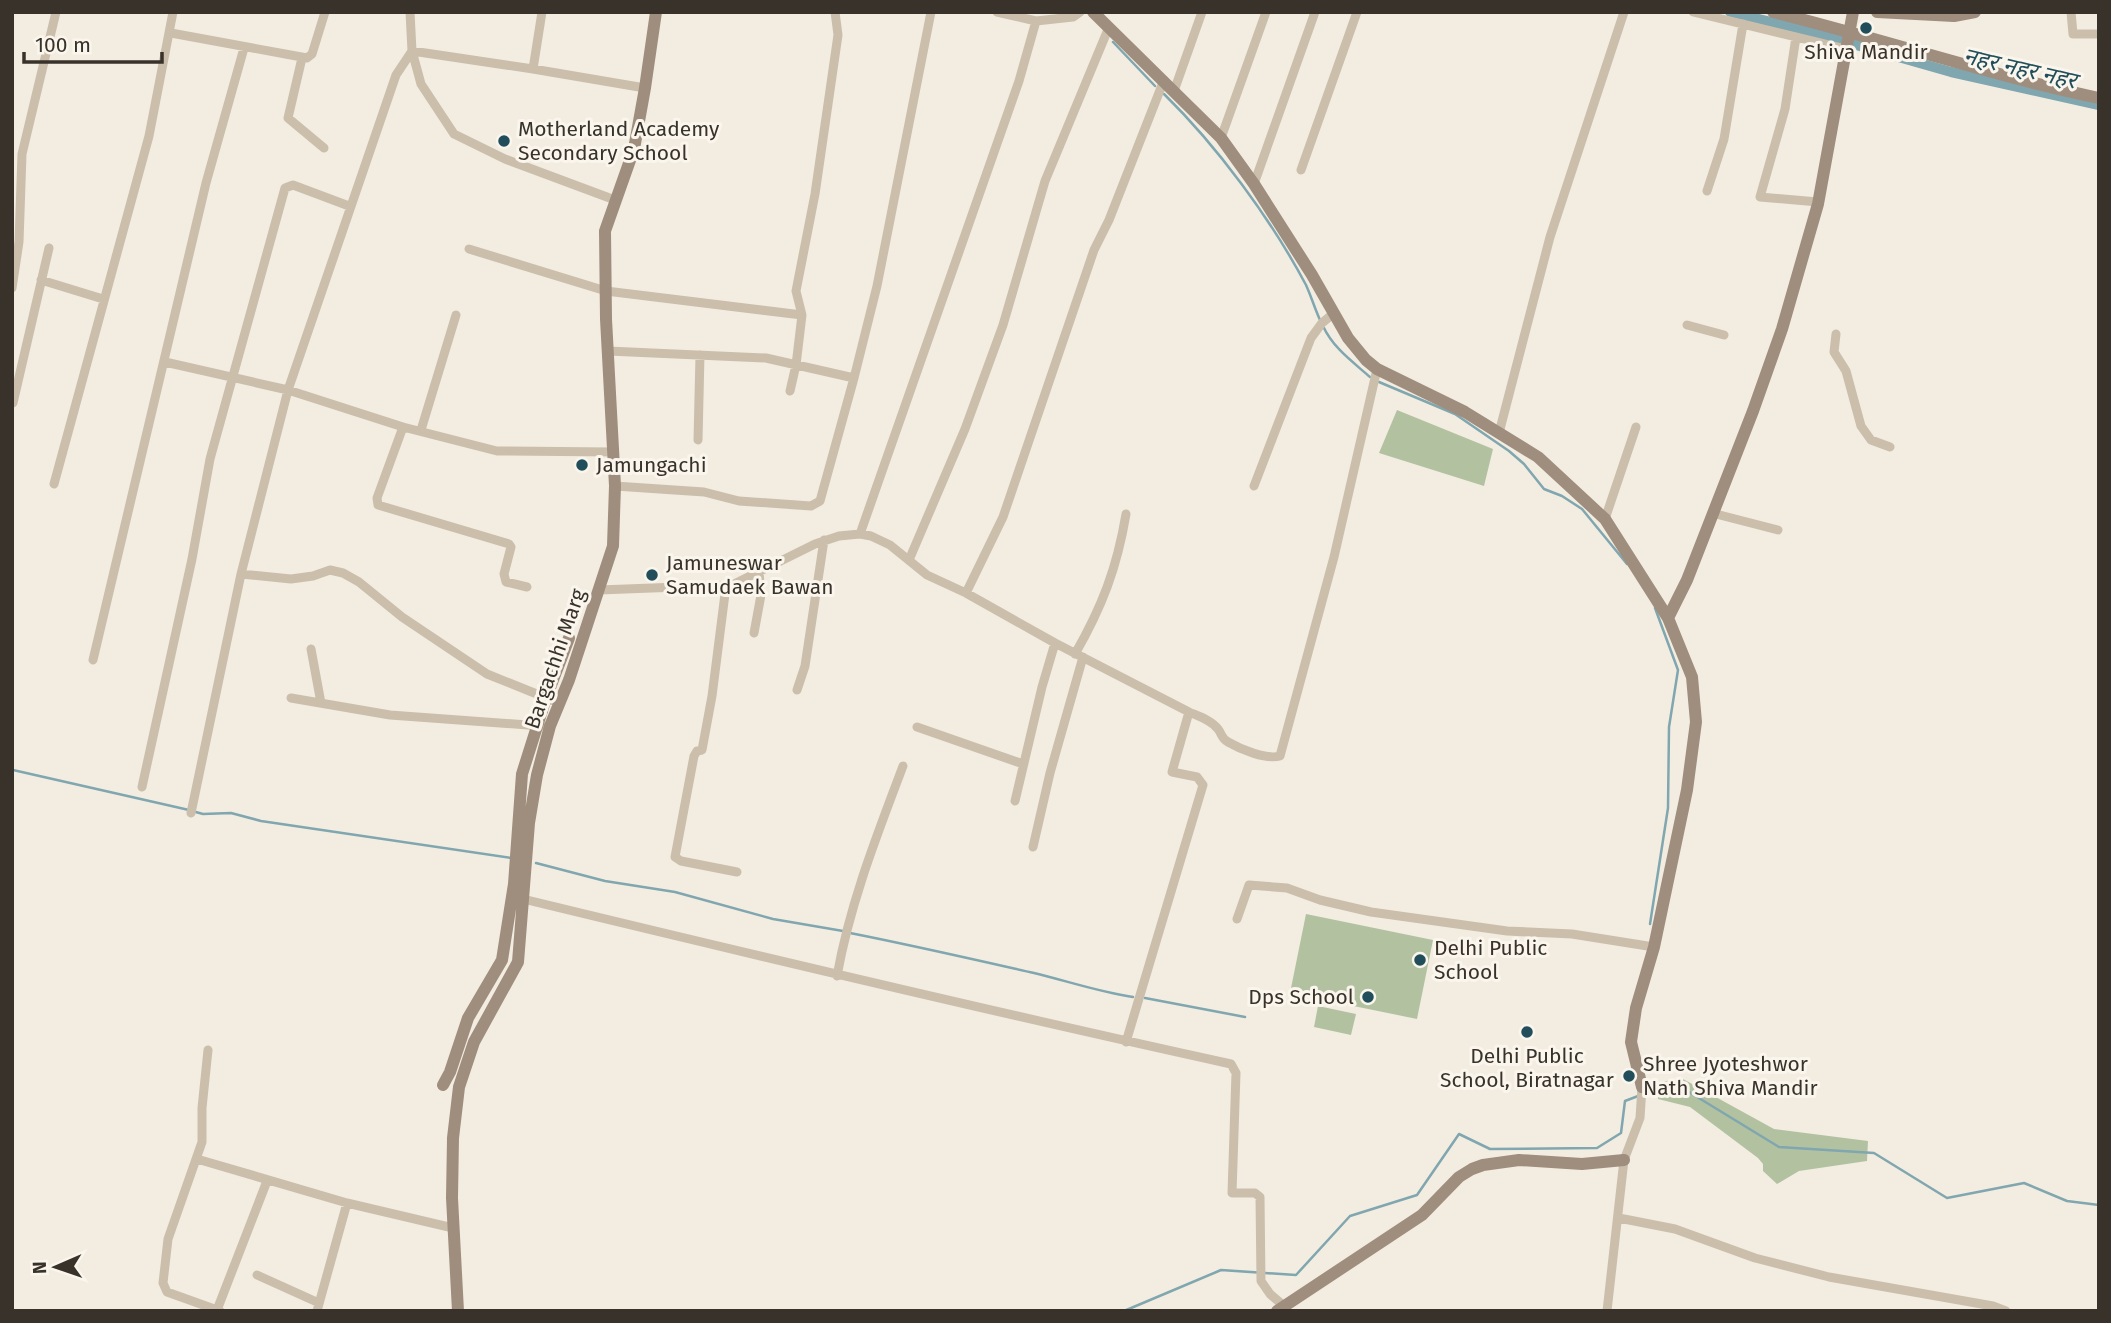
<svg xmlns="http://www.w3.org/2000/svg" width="2111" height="1323" font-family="'Fira Sans','Noto Sans Devanagari',sans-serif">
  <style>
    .green { fill: #b2c2a1 }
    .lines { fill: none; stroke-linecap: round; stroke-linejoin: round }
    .stream { stroke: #80a6af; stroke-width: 2.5 }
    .canal { stroke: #80a6af; stroke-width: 10 }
    .street { stroke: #cbbfac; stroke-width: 9 }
    .secondary { stroke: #9f8e7e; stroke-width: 12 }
    .poi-dot { fill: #214e5a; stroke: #faf6ed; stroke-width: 2.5 }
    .labels { text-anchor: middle; stroke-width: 6; stroke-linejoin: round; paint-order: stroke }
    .poi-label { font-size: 21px; fill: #39322b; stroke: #faf6ed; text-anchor: start }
    .street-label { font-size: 21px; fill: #39322b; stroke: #faf6ed }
    .water-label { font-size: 23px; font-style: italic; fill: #214e5a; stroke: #faf6ed }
  </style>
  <rect width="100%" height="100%" fill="#f3ede1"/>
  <path class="green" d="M1397 410 1493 449 1484 486 1379 453Z
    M1306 914 1433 940 1417 1019 1290 993Z
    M1318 1006 1356 1014 1351 1035 1314 1027Z
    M1683 1079 1774 1129 1868 1141 1867 1161 1799 1171 1777 1184 1763 1171V1164L1758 1158 1690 1107 1658 1099V1082Z"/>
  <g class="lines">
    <path class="stream" d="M1113 42 1155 86
      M1164 94C1217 146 1271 219 1306 285 1311 296 1315 309 1320 320
      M1323 326C1333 348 1353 362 1370 377
      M1379 382 1455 414 1509 451 1524 464 1544 489 1562 496 1582 509 1627 564
      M13 770 189 810
      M192 811 203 814 231 813 261 821 511 858
      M536 863 605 881 675 892 773 919 843 931
      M1650 924 1668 808 1669 727 1678 670 1655 608
      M850 933C911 945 972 959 1034 973 1067 981 1099 992 1133 997
      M1145 998 1245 1017
      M1124 1311 1221 1270 1296 1275 1350 1216 1417 1195 1459 1134 1490 1149 1597 1148 1621 1133 1625 1101 1646 1093 1689 1092 1779 1147 1874 1153 1947 1198 2024 1183 2067 1201 2099 1205"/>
    <path class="canal" d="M1730 12 1800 29 1951 72 2099 105"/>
    <path class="street" d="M410 12 412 51 421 84 454 134 505 159 615 200
      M997 12 1036 21
      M1693 12 1846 49
      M2071 12 2073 34H2099
      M171 33 307 58 312 54 325 12
      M1796 37 1785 109 1760 197 1818 202
      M302 58 288 118 324 148
      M533 69 542 12
      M1174 91 1202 12
      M1221 138 1266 12
      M1301 170 1357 12
      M1254 184 1315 12
      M1707 191 1724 139 1743 24
      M469 249 606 291 802 315
      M41 280 103 299
      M12 288 19 242 22 154 56 12
      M1687 325 1724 335
      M1836 334 1834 352 1846 371 1861 426 1871 440 1890 447
      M608 351 766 358 854 378 877 286 931 12
      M165 362 288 390 403 427 497 451 613 452
      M790 391 796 365 802 315 796 291 815 194 838 35 835 12
      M13 403 49 248
      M403 427 377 498 378 505 509 544 511 547 504 574 506 582 527 587
      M421 430 456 315
      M1499 433 1550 237 1624 12
      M698 440 700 355
      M54 484 149 136 173 12
      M615 486 704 492 739 501 811 506 820 501 854 378
      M1254 486 1311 338 1322 323 1334 313
      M1712 513 1778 530
      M1605 519 1636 427
      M860 534 1019 81 1036 21 1073 17 1080 12
      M909 560 965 429 1003 325 1045 181 1109 27
      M241 574 291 579 313 576 330 570 343 573 359 582 402 617 487 674 559 703
      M726 586 712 696 702 750 697 751 694 756 675 857 681 861 737 872
      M599 590 732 585 815 544 839 536 860 534 871 536 890 545 927 575 966 593 1055 643 1189 712 1172 772 1197 777 1203 785 1126 1042
      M966 593 1003 517 1094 250 1109 220 1164 80
      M754 633 761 595 759 572
      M311 649 321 703
      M1075 654C1102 607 1117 568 1126 514
      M93 660 206 183 244 48
      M797 690 805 666 824 540
      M291 698 390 715 541 726
      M1189 712C1198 716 1211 720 1218 729 1222 734 1221 738 1228 742 1240 749 1266 760 1280 756L1334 557 1377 369
      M917 727 1023 764
      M142 787 192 559 210 459 285 188 293 185 349 206
      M1015 801 1042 687 1055 643
      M191 813 241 574 288 390 396 75 412 51 533 69 645 88
      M1033 847 1050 773 1083 657
      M523 899C758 956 994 1012 1231 1064L1236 1073 1232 1193H1255L1260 1197 1261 1281 1270 1294 1284 1306
      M1237 919 1249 885 1287 888 1320 900 1371 912 1507 931 1572 934 1654 947
      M837 976C850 903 877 835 903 766
      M208 1050 202 1108V1142L168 1239 163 1283 167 1292 220 1311
      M197 1159 347 1203 453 1228
      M1619 1218 1675 1229 1755 1258 1829 1277 1993 1306 2006 1311
      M257 1275 319 1303
      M217 1310 267 1181
      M317 1311 347 1203
      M1607 1311 1624 1160 1640 1118 1642 1087"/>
    <path class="secondary" d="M1093 12 1221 138 1254 184 1312 275 1348 338 1366 360 1377 369 1465 412 1538 457 1605 519 1668 618 1692 677 1696 722 1687 790 1654 947 1636 1008 1631 1042 1642 1087
      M1773 12C1882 39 1989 75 2099 98
      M1877 12 1954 16 1975 12
      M1668 618 1687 580 1753 411 1782 329 1818 204 1853 12
      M443 1085 450 1072 468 1018 502 960 514 884 522 774 546 698 569 638
      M458 1311 452 1198 453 1138 459 1087 474 1042 518 962 529 823 537 775 550 726 569 680 613 546 615 486 606 319 605 231 634 149 645 88 656 12
      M1277 1311 1422 1215 1459 1177 1472 1169 1483 1165 1519 1160 1582 1164 1624 1160"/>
  </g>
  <g class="poi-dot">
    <circle cx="1866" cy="28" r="7"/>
    <circle cx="504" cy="141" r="7"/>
    <circle cx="582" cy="465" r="7"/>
    <circle cx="652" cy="575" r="7"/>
    <circle cx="1420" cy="960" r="7"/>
    <circle cx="1368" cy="997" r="7"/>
    <circle cx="1527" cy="1032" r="7"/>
    <circle cx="1629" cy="1076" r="7"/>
  </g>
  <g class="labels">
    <g class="poi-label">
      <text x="1866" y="59" text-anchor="middle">Shiva Mandir</text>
      <text x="518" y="136">Motherland Academy<tspan x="518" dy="24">Secondary School</tspan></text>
      <text x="596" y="472">Jamungachi</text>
      <text x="666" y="570">Jamuneswar<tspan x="666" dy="24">Samudaek Bawan</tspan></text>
      <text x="1434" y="955">Delhi Public<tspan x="1434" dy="24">School</tspan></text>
      <text x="1354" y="1004" text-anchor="end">Dps School</text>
      <text x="1527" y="1063" text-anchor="middle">Delhi Public<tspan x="1527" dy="24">School, Biratnagar</tspan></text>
      <text x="1643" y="1071">Shree Jyoteshwor<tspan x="1643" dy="24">Nath Shiva Mandir</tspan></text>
    </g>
    <g class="street-label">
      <text transform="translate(555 659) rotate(-71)" y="7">Bargachhi Marg</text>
    </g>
    <g class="water-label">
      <text transform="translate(2020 68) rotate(13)" y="8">नहर नहर नहर</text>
    </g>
  </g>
  <rect width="2111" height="1323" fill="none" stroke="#39322b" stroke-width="28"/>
  <g transform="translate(56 1267) rotate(268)" stroke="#faf6ed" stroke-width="5" paint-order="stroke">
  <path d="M0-5L12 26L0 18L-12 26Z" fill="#39322b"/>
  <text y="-10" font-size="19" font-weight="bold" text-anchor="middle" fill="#39322b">N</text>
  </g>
  <path d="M24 52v10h138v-10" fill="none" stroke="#39322b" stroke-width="3.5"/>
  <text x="35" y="52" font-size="21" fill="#39322b" stroke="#faf6ed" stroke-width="5" paint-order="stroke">100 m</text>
</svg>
